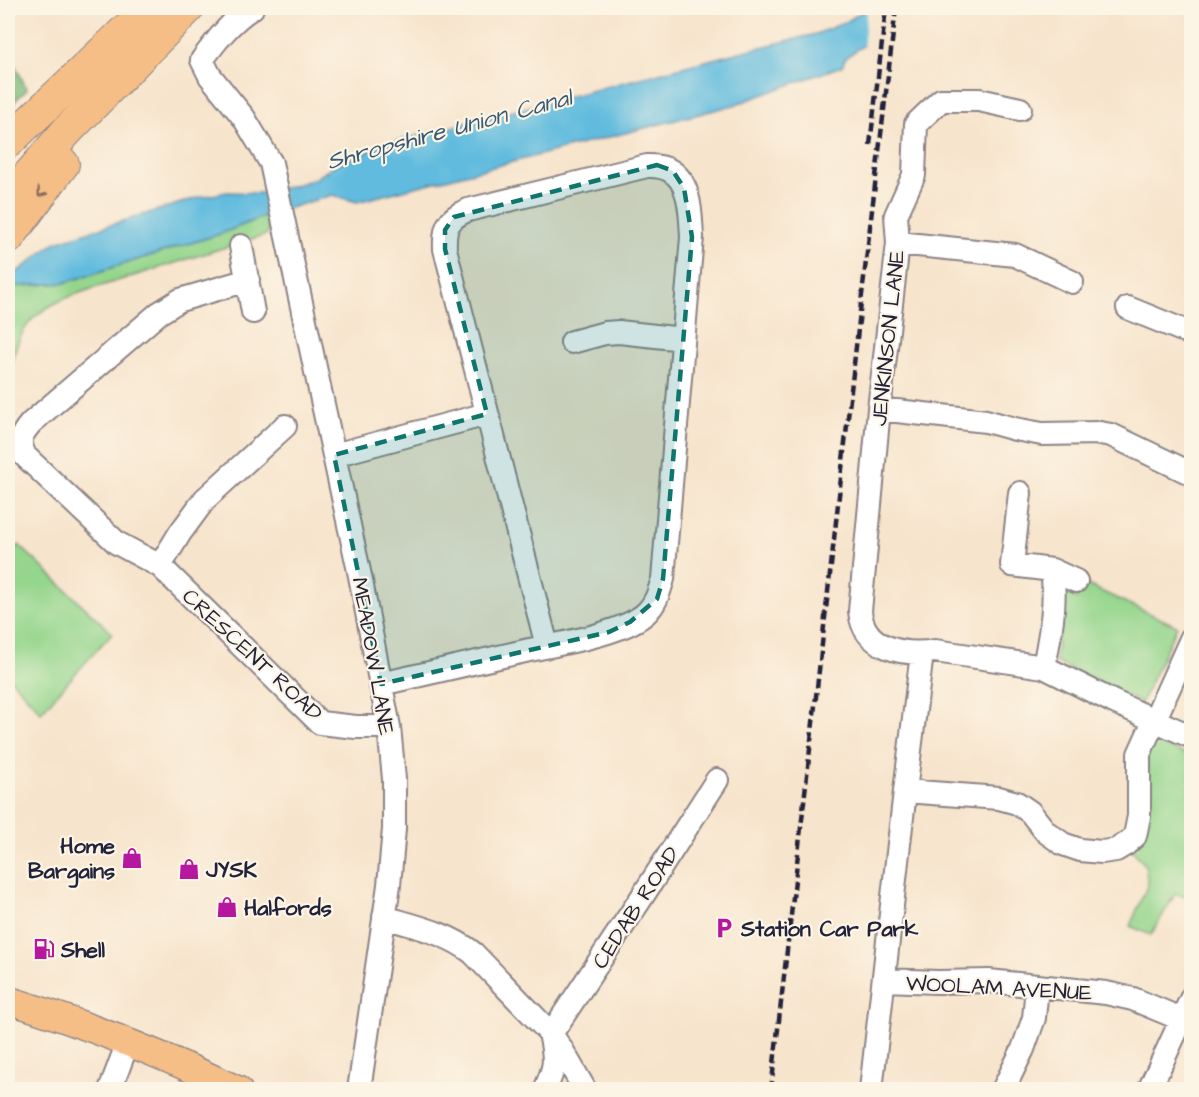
<svg xmlns="http://www.w3.org/2000/svg" width="1199" height="1097" font-family="'Architects Daughter',sans-serif">
  <style>
    .green { fill: #95d68d; stroke: #5c7c64; stroke-width: 1.5 }
    .forest { fill: #78b778; stroke: #4d6c5a; stroke-width: 1.5 }
    .water { fill: #60bbde; stroke: #416e8c; stroke-width: 1.5 }
    .pier { fill: #f7e4cc }
    .lines { fill: none; stroke-linecap: round; stroke-linejoin: round }
    .minor-casing { stroke: #8c8384; stroke-width: 26 }
    .major-casing { stroke: #8c8384; stroke-width: 30 }
    .highway-casing { stroke: #8c8384; stroke-width: 34 }
    .minor { stroke: #fff; stroke-width: 22 }
    .major { stroke: #f6be87; stroke-width: 27 }
    .highway { stroke: #f6be87; stroke-width: 32 }
    .rail { stroke: #22223b; stroke-width: 4.5; stroke-dasharray: 9 4.5; stroke-linecap: butt }
    .oneway { stroke: #8c7061 }
    .marked { fill: #0f766e; fill-opacity: 0.2; stroke: #0f766e; stroke-width: 4.5; stroke-dasharray: 12 8; stroke-linejoin: round }
    .labels { text-anchor: middle; stroke-width: 4.5; stroke-linejoin: round; paint-order: stroke }
    .street-label { font-size: 22px; fill: #22223b; stroke: #fcf5e5 }
    .poi-label { font-size: 22px; font-weight: bold; fill: #22223b; stroke: #fcf5e5; text-anchor: start }
    .water-label { font-size: 24px; font-style: italic; fill: #385874; stroke: #fcf5e5 }
  </style>
  <rect width="100%" height="100%" fill="#fcf5e5"/>
  <filter id="ink" filterUnits="userSpaceOnUse"><feTurbulence type="fractalNoise" baseFrequency=".0167" numOctaves="2"/><feDisplacementMap in="SourceGraphic" scale="12" xChannelSelector="R" yChannelSelector="G"/><feConvolveMatrix kernelMatrix="1 2 1 2 8 2 1 2 1" color-interpolation-filters="sRGB"/></filter>
  <filter id="wash" filterUnits="userSpaceOnUse"><feTurbulence type="fractalNoise" baseFrequency=".008" numOctaves="4" result="noise"/><feDisplacementMap in="SourceGraphic" scale="24" xChannelSelector="R" yChannelSelector="G"/><feGaussianBlur stdDeviation="1.35" result="paint"/><feColorMatrix in="noise" values="0 0 0 0 0 0 0 0 0 0 0 0 0 0 0 0 0 1.4 0 .05"/><feComposite in="paint" operator="in"/></filter>
  <g filter="url(#wash)">
    <rect width="100%" height="100%" fill="#f7e4cc"/>
    <path class="green" d="M267 215 268 234 88 290C45 305 18 318 12 367L8 371V287L64 283 223 233Z
      M19 545 112 633 41 712 8 676V555Z
      M1083 583 1177 626 1141 703 1055 662 1063 593 1077 598Z
      M1154 740 1191 757V897L1175 894 1151 935 1130 926 1148 884 1145 865 1133 851 1147 757Z"/>
    <path class="forest" d="M8 64 15 65 27 89 8 108Z"/>
    <path class="water" d="M868 8H933L927 13 922 14 909 13 901 17 863 46 846 57 842 66 734 105 357 202 332 195 267 215 223 233 63 283 8 287V275L17 272 56 242 197 198 227 192 261 193 292 186 314 179 335 165 386 144 740 52 816 34 846 22Z"/>
    <path class="pier" d="M867 8H905L904 19 863 50Z"/>
  </g>
  <g filter="url(#ink)">
    <g class="lines">
      <defs>
        <path id="minor" d="M252 8C232 20 216 41 202 60L210 76 244 118 271 163 360 576 389 727 394 779V829L389 885 359 1090
          M1020 109 979 100H941L916 124 914 175 896 215 898 243 879 409 860 611C863 649 904 656 935 651L1044 667
          M898 243 1015 255 1072 282
          M241 246 253 312
          M248 280 180 300 159 313 31 423C20 436 18 440 25 456L117 543 160 566 320 723 356 727H389
          M1128 308 1192 334
          M572 342 605 333 619 332 683 339
          M879 409 986 421 1015 429 1042 434 1100 433 1111 435 1192 474
          M334 455 487 414
          M1020 493 1012 565 1052 570C1057 603 1050 634 1044 667L1114 702 1192 737
          M160 566 180 533 205 499 285 426
          M1052 570 1076 581
          M381 684C429 673 477 662 525 651 557 644 625 634 647 612 657 602 659 591 663 579L692 237C690 204 690 164 647 166L468 210C447 218 444 229 445 249L547 646
          M905 791 999 798 1017 803 1030 812 1046 832 1063 844 1080 850 1102 852 1116 850 1126 844 1135 836 1139 816V754L1192 637
          M384 917C414 926 448 933 473 953L551 1034 562 1050 585 1090
          M884 980 938 982 989 981 1106 993 1133 999 1181 1019
          M551 1034 640 900 717 780
          M110 1090 128 1042
          M545 1090C555 1067 556 1062 551 1038
          M871 1090 905 791 922 653
          M1003 1090 1023 1049 1034 1018 1037 987
          M1149 1090 1192 997"/>
        <path id="major" d="M8 1000C86 1024 163 1055 238 1090"/>
        <path id="highway" d="M8 142 149 8
          M8 199 67 131 188 8
          M8 238 63 164"/>
      </defs>
      <use href="#minor" class="minor-casing"/>
      <use href="#major" class="major-casing"/>
      <use href="#highway" class="highway-casing"/>
      <use href="#minor" class="minor"/>
      <use href="#major" class="major"/>
      <use href="#highway" class="highway"/>
      <path class="rail" d="M870 145 886 8
        M771 1090 861 303 896 8"/>
    </g>
    <defs><path id="oneway-chevron" d="M-2-3.5L2.5 0L-2 3.5" fill="none" stroke-width="1.6" stroke-linecap="round" stroke-linejoin="round" transform="scale(1.5)"/></defs>
    <use class="oneway" href="#oneway-chevron" transform="translate(41 193) rotate(127)"/>
  </g>
  <path class="marked" d="M657 165 673 171 684 188 692 237 663 579 657 599 630 622 609 632 381 684 334 455 487 414 445 249V230L454 217Z"/>
  <defs>
    <symbol id="shop-bare" viewBox="-9 -9 18 18"><path d="M-5-2.5h2.3a2.7 3.5 0 0 1 5.4 0H5L5.5 6h-11ZM-1.5-2.5h3a1.5 2.3 0 0 0-3 0Z" fill="#b5179e" stroke="#fcf5e5" stroke-width="2.5" paint-order="stroke"/></symbol>
    <symbol id="parking-bare" viewBox="-9 -9 18 18"><path d="M-3.5-5.5H1a3.5 3.5 0 0 1 0 7H-1V5.5H-3.5ZM-1-3.4V-.6H.8a1.4 1.4 0 0 0 0-2.8Z" fill="#b5179e" stroke="#fcf5e5" stroke-width="2.5" paint-order="stroke"/></symbol>
    <symbol id="fuel-bare" viewBox="-9 -9 18 18"><path d="M-5.5-6h7V0h2V4h1.3V-2.5L3-4.5l.8-.8L6-3V5H2.5V1h-1V6h-7ZM-4.2-4.7v3.2H.2V-4.7Z" fill="#b5179e" stroke="#fcf5e5" stroke-width="2.5" paint-order="stroke"/></symbol>
  </defs>
  <g fill-rule="evenodd">
    <use href="#shop-bare" x="117" y="843" width="30" height="30"/>
    <use href="#shop-bare" x="174" y="854" width="30" height="30"/>
    <use href="#shop-bare" x="212" y="892" width="30" height="30"/>
    <use href="#parking-bare" x="709" y="913" width="30" height="30"/>
    <use href="#fuel-bare" x="29" y="934" width="30" height="30"/>
  </g>
  <g class="labels">
    <g class="street-label">
      <text transform="translate(887 338) rotate(-84)" y="8">JENKINSON LANE</text>
      <text transform="translate(253 654) rotate(43)" y="8">CRESCENT ROAD</text>
      <text transform="translate(374 656) rotate(80)" y="8">MEADOW LANE</text>
      <text transform="translate(635 907) rotate(-57)" y="8">CEDAB ROAD</text>
      <text transform="translate(999 987) rotate(3)" y="8">WOOLAM AVENUE</text>
    </g>
    <g class="poi-label">
      <text x="115" y="853" text-anchor="end">Home<tspan x="115" dy="25">Bargains</tspan></text>
      <text x="206" y="877">JYSK</text>
      <text x="244" y="915">Halfords</text>
      <text x="741" y="936">Station Car Park</text>
      <text x="61" y="957">Shell</text>
    </g>
    <g class="water-label">
      <text transform="translate(449 129) rotate(-15)" y="8">Shropshire Union Canal</text>
    </g>
  </g>
  <rect width="1199" height="1097" fill="none" stroke="#fcf5e5" stroke-width="30"/>
</svg>
